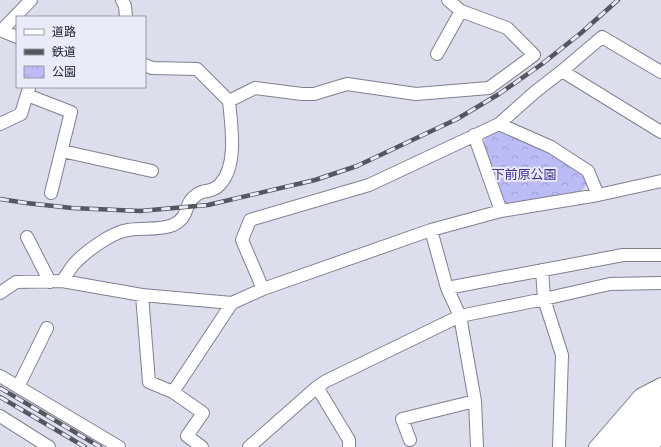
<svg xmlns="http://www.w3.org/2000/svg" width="661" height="447" font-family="'DM Sans','Noto Sans JP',sans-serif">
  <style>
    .park { fill: url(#park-crowns) }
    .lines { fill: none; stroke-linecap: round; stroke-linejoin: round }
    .minor-casing { stroke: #7f808e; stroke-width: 14 }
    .trunk-casing { stroke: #7f808e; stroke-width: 23 }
    .minor { stroke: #fff; stroke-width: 12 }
    .trunk { stroke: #fff; stroke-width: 21 }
    .rail-casing { stroke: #56565f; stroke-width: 4.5 }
    .rail { stroke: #e9eafa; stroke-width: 3; stroke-dasharray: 9; stroke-linecap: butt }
    .labels { text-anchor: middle; stroke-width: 4; stroke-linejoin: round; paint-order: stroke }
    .park-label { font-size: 13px; fill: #3e2f8c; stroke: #e9eafa }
  </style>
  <defs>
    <pattern id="park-crowns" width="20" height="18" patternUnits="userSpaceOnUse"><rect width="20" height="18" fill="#bbbbf6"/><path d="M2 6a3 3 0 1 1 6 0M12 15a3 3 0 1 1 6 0" fill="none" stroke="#a0a0d3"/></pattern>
  </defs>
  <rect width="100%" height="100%" fill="#dcdded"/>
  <path class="park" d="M493 132H502L548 151 582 175 587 184 580 192 510 207 503 201 483 146 485 138Z"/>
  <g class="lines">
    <defs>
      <path id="minor" d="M122 0 125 6 126 17
        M0 30 17 37
        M2 30 31 0
        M437 54 461 11
        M562 71 661 132
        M27 95 71 112 51 193
        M229 101 255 88 302 94H314L347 84 416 94 489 88 534 55 507 28 461 11 448 0
        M0 124 21 114 29 88
        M499 124 551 147 588 171 598 195
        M474 135 501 211
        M62 151 152 171
        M431 230 447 288 623 255H661
        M27 237 50 282
        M542 270 544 299 562 355 559 447
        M62 281C66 276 70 269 74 264 85 252 112 232 128 230 142 227 159 231 173 225 190 217 184 204 194 197 196 195 199 193 202 192 205 191 208 191 211 190 214 189 219 186 221 183 238 164 231 124 229 101L197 69 152 68 145 65
        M447 288 460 316 475 401 477 447
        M263 289 242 240 250 220 369 185 499 124 535 92 562 71 602 37 661 72
        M0 293 16 282 62 281 142 295 232 303
        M142 295 149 382 173 392 232 303 263 289 431 230 501 211 598 195 661 181
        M0 376 119 447
        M18 387 47 328
        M317 387 349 440V447
        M173 392 203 413 187 436 202 447
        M0 416 49 447
        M410 440 402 419 475 401
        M249 447 317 387 326 381 460 316 544 299 610 284 661 283
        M595 447 640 395 661 384
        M652 447 661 436"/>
      <path id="trunk" d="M612 447 661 393
        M635 447 661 418"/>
    </defs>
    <use href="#minor" class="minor-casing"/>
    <use href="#trunk" class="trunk-casing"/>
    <use href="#minor" class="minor"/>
    <use href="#trunk" class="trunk"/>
    <defs>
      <path id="rail" d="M0 199 26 203 72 208 140 211 208 205 315 180 357 166 457 119 499 94 542 64 581 33 618 0
        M0 388 100 447
        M0 397 85 447"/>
    </defs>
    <use href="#rail" class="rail-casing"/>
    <use href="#rail" class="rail"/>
  </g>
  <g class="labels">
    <g class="park-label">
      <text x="524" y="179">下前原公園</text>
    </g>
  </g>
  <rect x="16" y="16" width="130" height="72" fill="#e9eafa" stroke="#999aa6"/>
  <rect x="24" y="29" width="20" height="6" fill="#ffffff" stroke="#999aa6"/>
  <text x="52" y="36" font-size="12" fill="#222228">道路</text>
  <rect x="24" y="49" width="20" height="6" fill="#56565f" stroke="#999aa6"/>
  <text x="52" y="56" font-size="12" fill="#222228">鉄道</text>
  <rect x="24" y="66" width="20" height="12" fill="url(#park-crowns)" stroke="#999aa6"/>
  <text x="52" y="76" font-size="12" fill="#222228">公園</text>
</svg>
